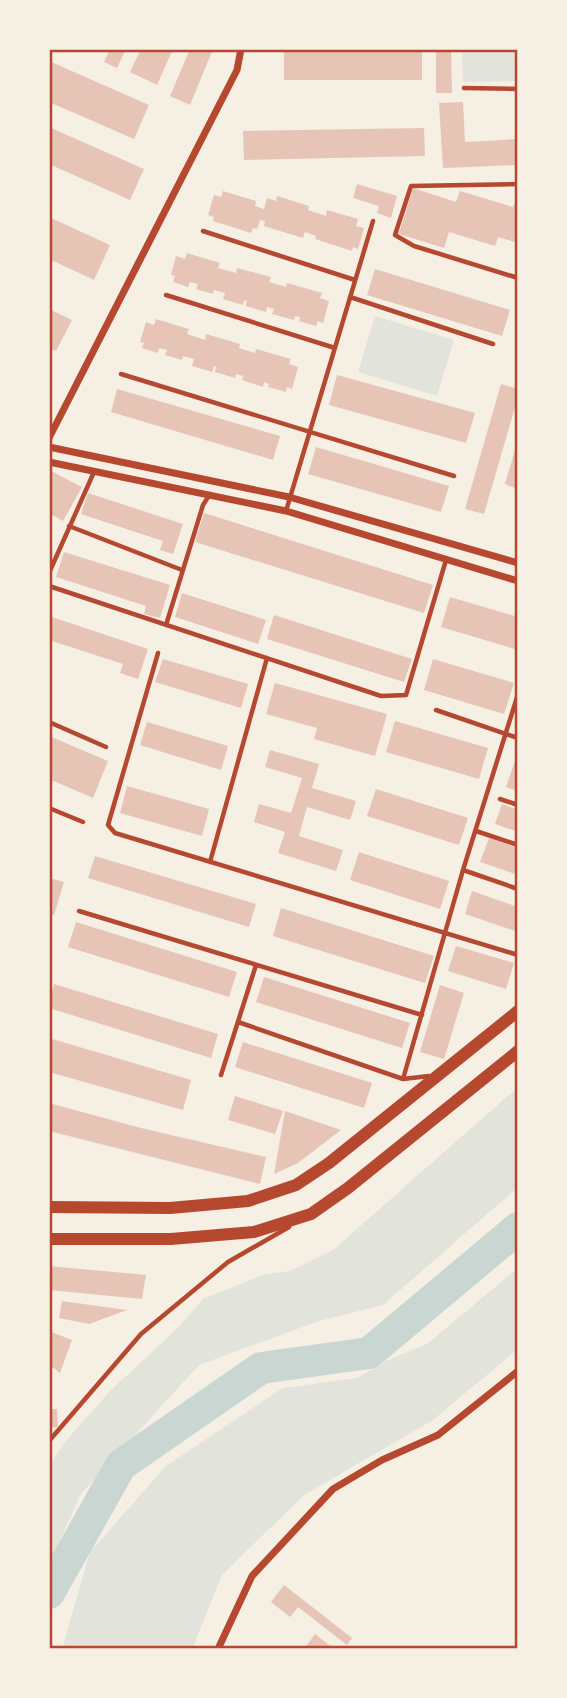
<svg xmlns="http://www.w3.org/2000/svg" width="567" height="1698" font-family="'PT Sans Narrow',sans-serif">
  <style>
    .green { fill: #e2e4dc }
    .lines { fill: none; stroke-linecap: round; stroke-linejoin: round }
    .river { stroke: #c9d6d2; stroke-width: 32 }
    .building { fill: #e6c5b7 }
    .service { stroke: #b5482f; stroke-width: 4.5 }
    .minor { stroke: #b5482f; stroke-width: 7 }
    .secondary { stroke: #b5482f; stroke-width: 12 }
    .neatline { fill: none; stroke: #b5482f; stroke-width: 2.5 }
  </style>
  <rect width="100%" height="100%" fill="#f6efe4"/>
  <path class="green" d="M462 49H518V81L463 82Z
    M375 316 454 340 437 396 358 372Z
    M518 1087V1187L383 1305 319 1321 199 1365 81 1494 49 1564V1466L64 1443 111 1390 180 1326 203 1299 265 1274 290 1271 333 1250Z
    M518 1268V1349L433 1420 304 1495 222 1575 192 1649H62L90 1552 166 1466 283 1388 357 1378 388 1360 427 1344Z"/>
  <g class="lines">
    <path class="river" d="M49 1593 121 1465 261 1368 369 1353 518 1228"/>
  </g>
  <path class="building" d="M110 49H126L117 68 104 62Z
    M141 49H173L157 85 130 72Z
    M190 49H213L190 105 170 96Z
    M436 49H451L452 93H436Z
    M284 51H422V80H284Z
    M49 61 149 105 134 139 49 102Z
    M463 102 465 142 518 139V165L443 168 439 103Z
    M49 127 144 169 130 200 49 164Z
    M424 128 425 156 244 160 243 131Z
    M357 184 397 196 391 218 377 213 379 206 353 198Z
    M413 188 456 202 460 191 513 207 518 193V243L498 237 495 246 449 232 444 248 399 234Z
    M223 191 256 201 255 206 264 209 267 198 276 201 277 196 309 206 308 210 326 216 327 210 358 219 356 226 364 228 358 249 353 247 352 251 315 239 316 236 305 232 303 238 264 226 265 221 260 220 257 229 253 228 251 233 213 221 214 217 208 215 214 195 221 197Z
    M49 217 110 245 94 280 49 259Z
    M187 253 220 263 218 268 236 273 237 268 271 277 269 282 286 287 287 283 322 293 320 298 329 301 323 323 318 321 316 326 299 321 300 317 295 316 294 320 272 314 274 309 267 307 266 312 246 306 247 301 244 300 243 305 223 299 225 293 214 290 213 294 196 289 198 284 190 282 188 287 173 282 175 276 171 275 176 256 185 259Z
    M375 269 510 310 502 336 367 295Z
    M49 309 72 320 56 351 49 348Z
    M156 319 189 329 187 334 205 340 206 334 240 344 239 348 255 353 256 349 291 359 289 364 298 367 292 389 287 387 286 392 268 387 269 384 264 382 263 387 242 380 243 376 236 374 235 378 215 372 216 367 214 366 212 372 192 366 194 359 183 356 182 360 165 355 167 350 159 348 158 353 142 348 144 343 140 342 146 322 154 325Z
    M337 375 475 413 466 443 329 405Z
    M501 384 518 389V397L484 514 465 509Z
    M117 389 280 436 273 460 111 412Z
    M517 443H518V489L505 484Z
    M316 447 449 486 441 512 308 474Z
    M51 471 82 487 63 521 49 513V474Z
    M88 493 183 524 173 554 160 550 163 541 81 514Z
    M204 513 433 585 424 613 195 542Z
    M64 552 170 585 160 618 144 614 146 606 56 577Z
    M182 593 266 620 258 644 175 617Z
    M450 597 518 617V650L441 627Z
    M274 615 412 659 404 682 267 639Z
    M49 616 148 649 138 679 120 673 123 664 49 640Z
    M163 659 248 684 241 708 155 682Z
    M433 659 514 683 504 714 424 690Z
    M275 683 387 714 375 756 314 739 317 728 266 714Z
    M395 721 488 748 479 779 386 752Z
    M147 722 228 746 221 770 140 745Z
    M49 736 108 761 93 798 49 779Z
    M270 750 319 764 312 788 356 801 350 820 307 807 299 836 343 850 336 871 278 853 285 832 254 822 259 804 291 813 302 778 265 767Z
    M518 752V791L506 787Z
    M127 786 209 809 202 836 120 813Z
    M376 789 468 818 459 845 367 816Z
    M502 804 518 810V832L495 824Z
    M489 838 518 848V875L480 862Z
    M359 852 449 881 440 909 350 880Z
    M95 856 256 904 249 927 88 878Z
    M49 878 64 882 54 915 49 913Z
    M472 891 518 907V932L465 914Z
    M281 908 434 956 425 983 273 936Z
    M76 922 237 972 229 997 68 947Z
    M456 946 514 963 506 989 448 971Z
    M264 977 410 1023 402 1048 256 1002Z
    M54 984 218 1034 211 1058 49 1008Z
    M440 985 464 993 444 1059 420 1052Z
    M49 1038 191 1080 183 1110 49 1072Z
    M243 1042 372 1083 364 1108 235 1067Z
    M235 1096 283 1111 275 1134 228 1120Z
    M49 1103 141 1128 266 1157 260 1184 49 1131Z
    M285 1111 341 1130 298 1163 274 1174Z
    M49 1266 146 1275 142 1299 49 1290Z
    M62 1301 127 1310 89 1324 59 1318Z
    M49 1331 72 1340 60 1373 51 1366Z
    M49 1409H57L58 1427 49 1428Z
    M284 1585 352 1638 347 1645 298 1607 290 1617 271 1602Z
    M315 1634 334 1649 305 1648Z"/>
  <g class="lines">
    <path class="service" d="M464 88 518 89
      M518 184 411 186 395 235 414 246 518 278
      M203 231 355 280
      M166 295 335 348
      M350 297 493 344
      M121 374 454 476
      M286 511 373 221
      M69 526 182 570
      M49 573 94 472
      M49 586 381 696 406 695 446 560
      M166 625 203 505 210 494
      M158 653 108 825 115 833 518 955
      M518 694 463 870 518 889
      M436 710 518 738
      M49 722 106 747
      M500 799 518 805
      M49 808 83 822
      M476 831 518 845
      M210 862 267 658
      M79 911 422 1015
      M238 1022 403 1079 429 1076
      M221 1075 256 965
      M403 1079 463 870
      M49 1441 141 1334 228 1262 289 1227"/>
    <path class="minor" d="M49 438 237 70 241 49
      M49 447 289 497 518 563
      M49 462 286 511 518 581
      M218 1649 252 1576 333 1489 382 1460 438 1435 518 1371"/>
    <path class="secondary" d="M49 1207 170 1208 248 1201 296 1185 329 1163 518 1011
      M49 1239H171L254 1232 311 1214 348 1188 518 1051"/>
  </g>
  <rect width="567" height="1698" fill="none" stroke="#f6efe4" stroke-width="102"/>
  <rect x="51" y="51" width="465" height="1596" class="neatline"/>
</svg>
